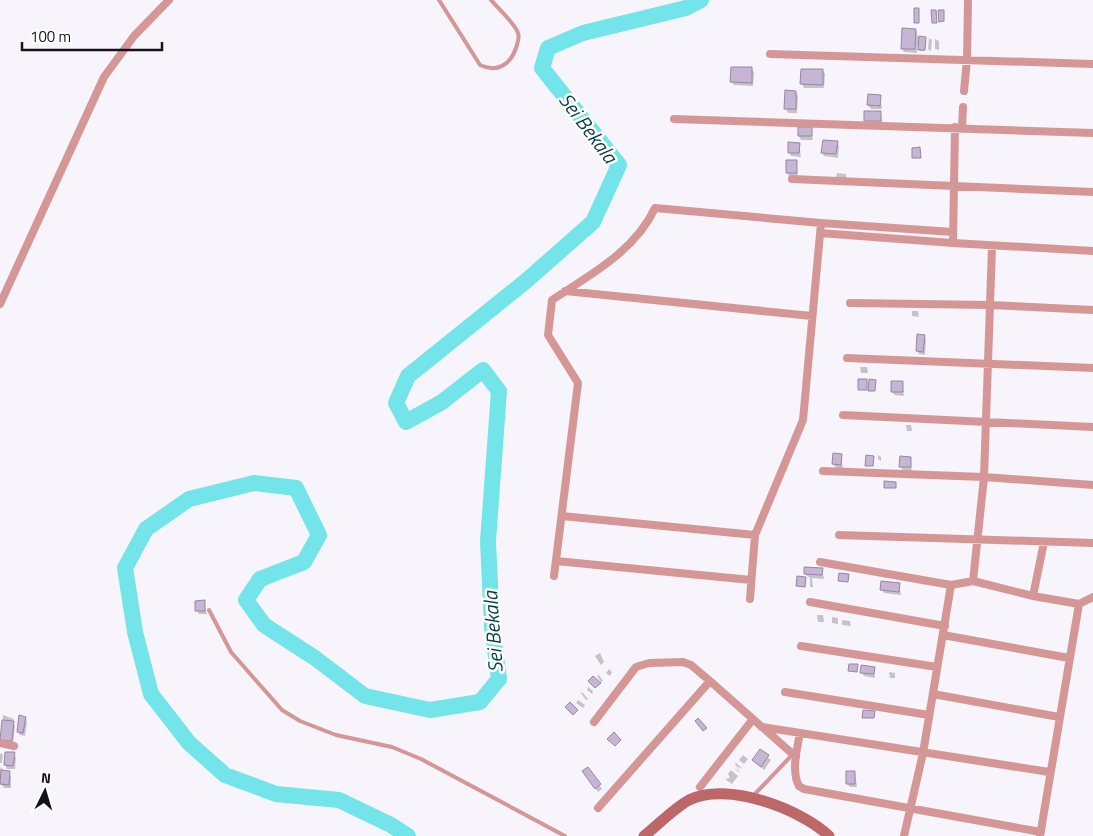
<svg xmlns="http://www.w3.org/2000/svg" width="1093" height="836" font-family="'Titillium Web',sans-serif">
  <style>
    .shadow { fill: #0003 }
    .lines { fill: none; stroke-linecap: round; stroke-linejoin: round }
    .river { stroke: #73e5ea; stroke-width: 16 }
    .building { fill: #c6b5d4; stroke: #9686a3 }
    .service { stroke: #d49796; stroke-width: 4 }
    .minor { stroke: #d49796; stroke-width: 8 }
    .secondary { stroke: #be6768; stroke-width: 11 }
    .labels { text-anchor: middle; stroke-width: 5; stroke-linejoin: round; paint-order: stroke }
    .water-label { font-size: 20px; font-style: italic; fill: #053d40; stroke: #fff }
  </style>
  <rect width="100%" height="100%" fill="#f7f4fb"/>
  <path class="shadow" d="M916 30 918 37 926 39 925 51H920L917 46V53L904 52 902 48Z
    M929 38 932 40 931 51 928 49Z
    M935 39 939 41V50L935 49Z
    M752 69 754 73 753 86 734 85 731 81Z
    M823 71 825 74 824 88H804L802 84Z
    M796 92 798 96 797 113H788L786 109Z
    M880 96 882 109H871L868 105Z
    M880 112 883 124H868L866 121Z
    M811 129 813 140H801L799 136Z
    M837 143 839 146 838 158 824 156 822 152Z
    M799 144 801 157 791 156 789 152Z
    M796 161 798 177 789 176 787 173Z
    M837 173 846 174V180L836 177Z
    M912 311H918L919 317 912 316Z
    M924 336 926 340 925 355 919 354 917 350Z
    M860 367H867L868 373H861Z
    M902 382 904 396 895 395 892 392Z
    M906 425H911L912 431H907Z
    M841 455 843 468H836L833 464Z
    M878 455 881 457V461L878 459Z
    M910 458 912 471H903L901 467Z
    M822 569 824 579 812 578 813 587H810V578L805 574Z
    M899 584 901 595 884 593 882 589Z
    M204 602 207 614H199L196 610Z
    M817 615H823L824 622H818Z
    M832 617 838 618V624L832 623Z
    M842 620 850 621 851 626 842 625Z
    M600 653 604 662 601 665 595 656Z
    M874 668 875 678 864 676 862 672Z
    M609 669 612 672 610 676 606 673Z
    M889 672 895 673V678H890Z
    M599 675 603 681 601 682 597 676Z
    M588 687 593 691 592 694 587 690Z
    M582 692 588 699 586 700 581 693Z
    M578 700 585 705 583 708 576 703Z
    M3 715 14 719 12 721 15 726 13 744 2 739Z
    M25 718 27 722 25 736 20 735 18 732Z
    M760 751 771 760 764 770 753 760Z
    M0 753 3 755 2 763H0Z
    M14 754 16 758 15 769H7L5 765Z
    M743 755 748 759 744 764 739 760Z
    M736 763 743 769 736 766 740 773 732 767 738 771 735 764Z
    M0 767 11 776V788H4L1 784Z
    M588 769 602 789 598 792 586 775Z
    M731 770 738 776 732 784 725 779 730 778 728 774Z
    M855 773 857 787H850L847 783Z"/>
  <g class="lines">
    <path class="river" d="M408 836 391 825 339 800 276 794 225 775 189 743 151 694 135 632 125 568 146 529 189 499 254 483 296 488 319 535 304 562 260 579 246 600 264 625 315 658 365 696 430 710 480 702 499 679 492 627 488 541 499 391 483 370 442 402 406 422 396 403 408 376 526 281 593 222 619 165 542 68 548 48 583 33 686 8 701 0"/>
  </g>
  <path class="building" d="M914 8H919V23H914Z
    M931 10H936L937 23H932Z
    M938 10H944V21L939 22Z
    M902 28 916 29 915 49H901Z
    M919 36 926 37 925 50H918Z
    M731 67H752V83L730 82Z
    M801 69H823V85L800 84Z
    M785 90 796 91V109H784Z
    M868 94 881 95 880 106 867 105Z
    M864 111H881V121H864Z
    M798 127H812V136H798Z
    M823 140 838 141 836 154 821 153Z
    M788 142 800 143 799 153H788Z
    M920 147 921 158H912V148Z
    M786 160H797V173H786Z
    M917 334 925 335 923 352 916 351Z
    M858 379H867V390H858Z
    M869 379 876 380 875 391H868Z
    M891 381H903V392H891Z
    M833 453 842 454 841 465 832 464Z
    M866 455 874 456 873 466H865Z
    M900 456 911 457V467H899Z
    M884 481 896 482V488H884Z
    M804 567 823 568 822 575 804 574Z
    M839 573 849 574 848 582 838 581Z
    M797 576 806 577 805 587 796 586Z
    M881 581 900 583 899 592 880 590Z
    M205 600V611H195V601Z
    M849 664H858L857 672 848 671Z
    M861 665 875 667 874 674 860 673Z
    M593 676 601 683 595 688 588 681Z
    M570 702 578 710 573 715 565 707Z
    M863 710 875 711 874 718H862Z
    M19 715 26 717 23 733 17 732Z
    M698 718 707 728 703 731 695 721Z
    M2 720 14 721 12 741 0 740Z
    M614 732 621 740 615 746 607 739Z
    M760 749 769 755 761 767 752 760Z
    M5 752H15L13 766 4 765Z
    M588 767 601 784 595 789 582 771Z
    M1 770 10 771 9 785 0 784Z
    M846 771H855V784H846Z"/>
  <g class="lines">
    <path class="service" d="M439 0 480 65C497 73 510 65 516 48 517 44 520 38 518 33 516 25 497 7 491 0
      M209 610 231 652 282 710 300 721 336 735 392 747 421 759 565 836
      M753 796 793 754"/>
    <path class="minor" d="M770 54 1093 64
      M964 91 967 60 968 0
      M674 119 1093 133
      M955 127 953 243 1093 251
      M962 128 963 107
      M792 179 1093 192
      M820 233 953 243
      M565 291 812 316
      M850 303 990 305 1093 310
      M0 304 104 77 134 36 169 0
      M847 358 1093 368
      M843 415 1093 427
      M823 471 984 477 1093 485
      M562 516 755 535
      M839 535 1093 543
      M556 561 751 580
      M820 562 951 585
      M554 576 578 383 548 335 552 300C590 275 635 251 655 208L821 223 953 232
      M973 581 984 477 992 247
      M1033 596 1044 542
      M750 599 755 535 803 420 821 223
      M810 602 945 626
      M943 635 1069 658
      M801 646 937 667
      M785 692 929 715
      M933 694 1059 717
      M594 722 636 667 649 663 683 662 691 665 710 681 796 757
      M762 727 1049 772
      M800 733C797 749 791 771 799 786L804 789 1041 832
      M0 743 14 746
      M700 787 753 719
      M598 808 710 681
      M904 836 923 753 951 585 973 581 1033 596 1079 604 1093 597
      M1040 836 1079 604"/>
    <path class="secondary" d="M644 836C658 825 673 809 689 800 727 781 801 809 829 836"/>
  </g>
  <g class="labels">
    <g class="water-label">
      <text transform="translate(588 128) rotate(53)" y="7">Sei Bekala</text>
      <text transform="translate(493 632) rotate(-94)" y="7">Sei Bekala</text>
    </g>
  </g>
  <g transform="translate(45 791) rotate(5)" stroke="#ffffff" stroke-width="4" paint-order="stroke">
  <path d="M0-4L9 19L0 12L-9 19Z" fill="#15101b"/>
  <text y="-8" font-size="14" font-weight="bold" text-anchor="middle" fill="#15101b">N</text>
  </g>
  <path d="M22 42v8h140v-8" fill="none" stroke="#15101b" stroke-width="2.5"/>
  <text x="30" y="42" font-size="15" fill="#15101b" stroke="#ffffff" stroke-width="4" paint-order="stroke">100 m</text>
</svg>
